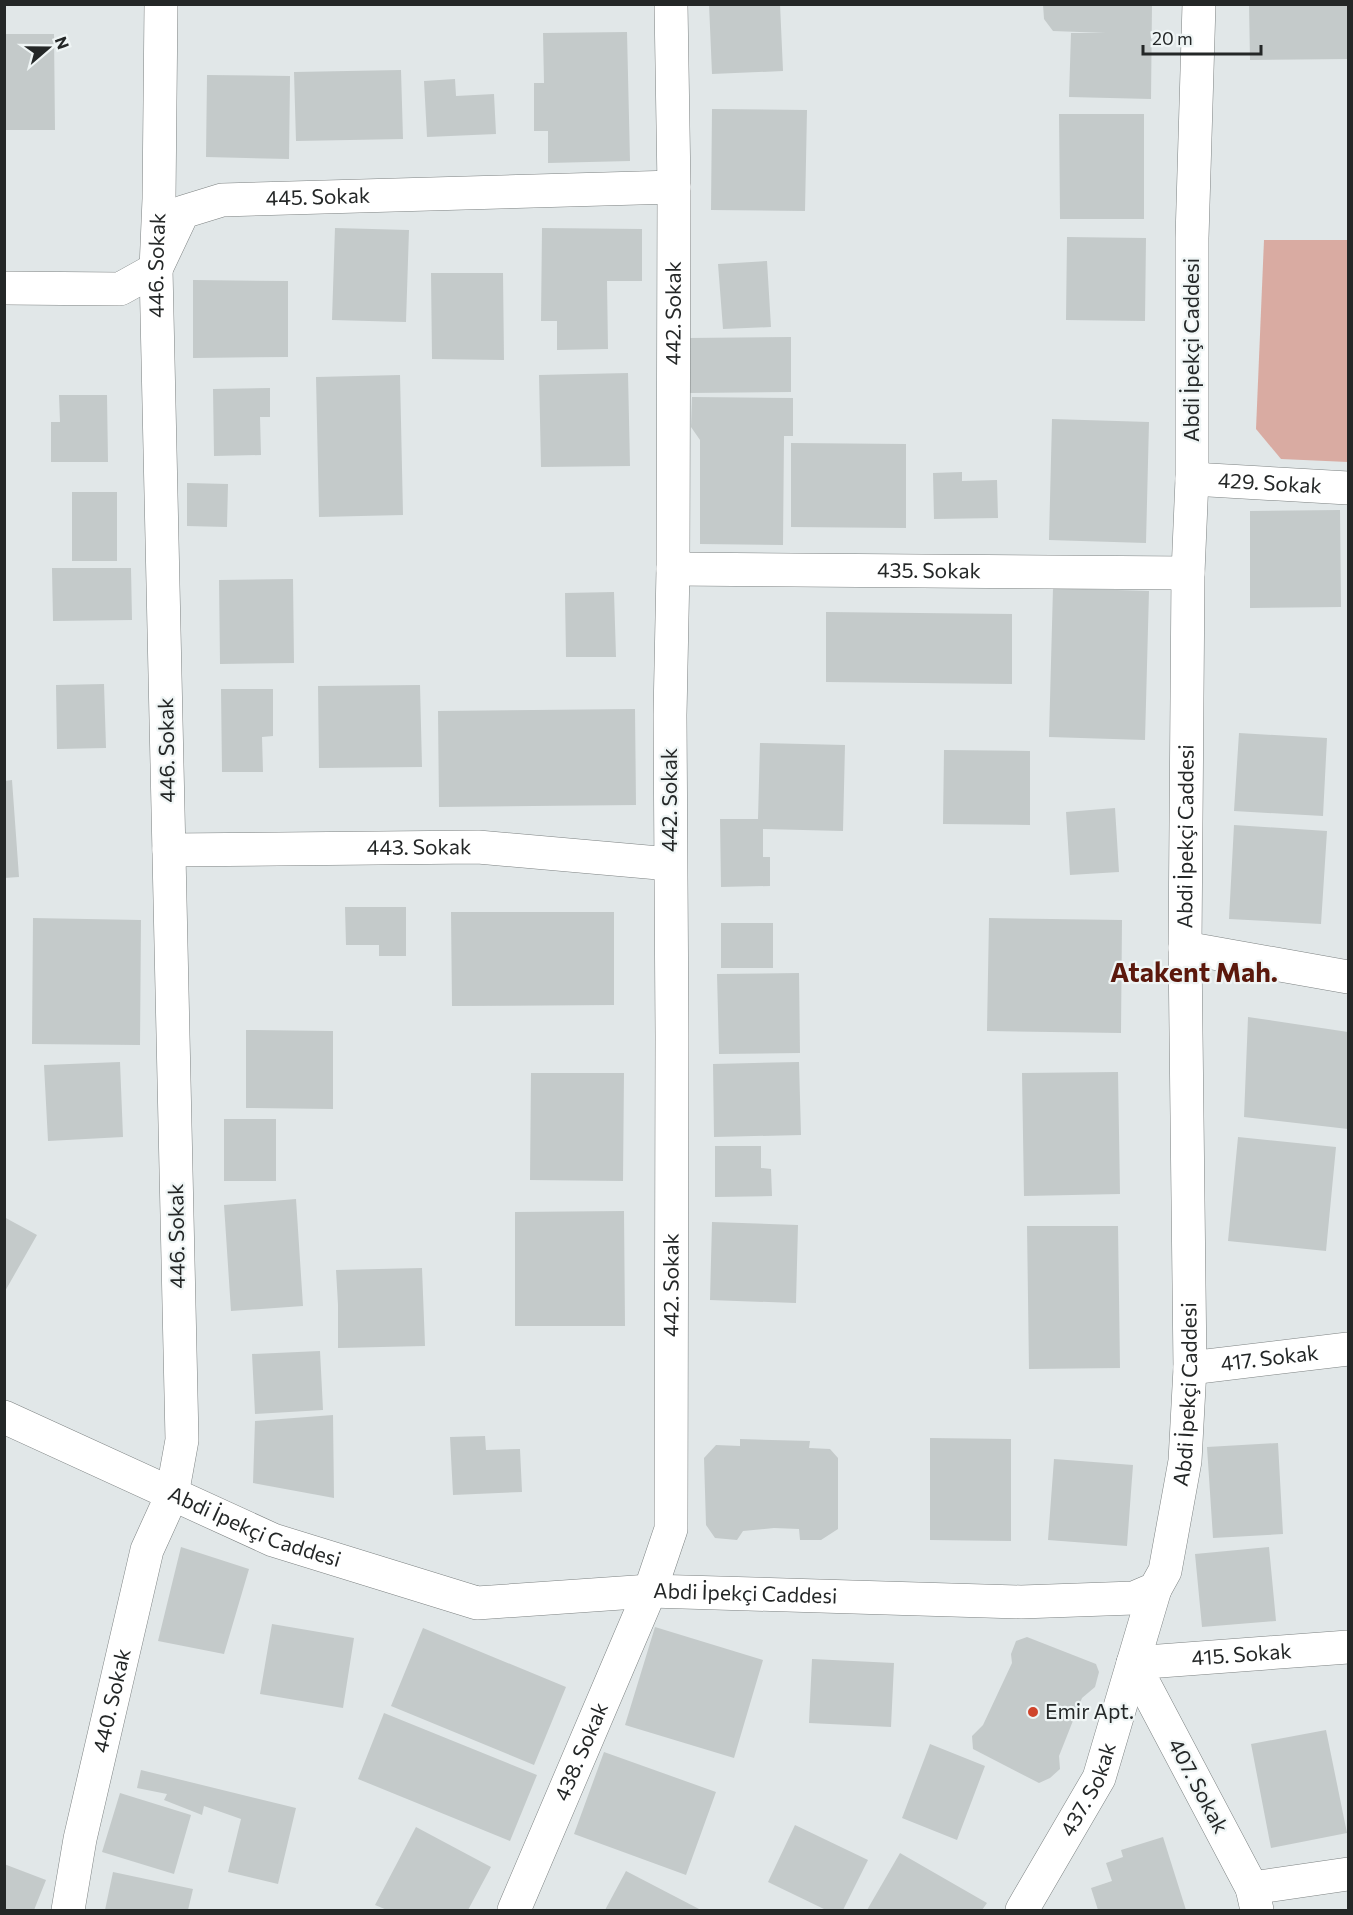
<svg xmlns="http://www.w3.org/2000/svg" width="1353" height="1915" font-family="Commissioner,sans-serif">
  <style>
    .green { fill: #d9aba2 }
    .building { fill: #c4caca }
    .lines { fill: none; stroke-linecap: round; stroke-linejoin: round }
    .minor-casing { stroke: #7d8282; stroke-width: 34 }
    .minor { stroke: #fff; stroke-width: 33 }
    .poi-dot { fill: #cf442b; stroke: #eff5f5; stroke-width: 2 }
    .labels { text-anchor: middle; stroke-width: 4.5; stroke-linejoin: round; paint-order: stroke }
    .street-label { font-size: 21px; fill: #242727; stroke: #eff5f5 }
    .poi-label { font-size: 21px; fill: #242727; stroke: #eff5f5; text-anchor: start }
    .district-label { font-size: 27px; font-weight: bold; fill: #5b180c; stroke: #eff5f5 }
  </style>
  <rect width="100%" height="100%" fill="#e1e7e8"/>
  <path class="green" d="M1264 240H1348V462L1281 459 1256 429Z"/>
  <path class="building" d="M709 4H780L783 71 712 74Z
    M1043 4H1152L1151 99 1069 97 1071 33H1106L1053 31 1044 19Z
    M1249 4H1348V59L1250 60Z
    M627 32 630 161 548 163V131H534V83H544L543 33Z
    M4 34H54L55 130H4Z
    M401 70 403 139 296 141 294 72Z
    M207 75 290 76 289 159 206 157Z
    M455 79 456 96 494 94 496 134 427 137 424 81Z
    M712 109 807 110 805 211 711 210Z
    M1059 114H1144V219H1060Z
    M335 228 409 230 406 322 332 320Z
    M542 228 642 229V281H607L608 349 557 350V321H541Z
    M1067 237 1146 238 1145 321 1066 320Z
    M767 261 771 327 723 329 718 264Z
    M431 273H503L504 360 432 359Z
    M193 280 288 281V357L193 358Z
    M791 337V392L690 393 689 338Z
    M628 373 630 466 541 467 539 375Z
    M400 375 403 515 319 517 316 377Z
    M270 388V417H260L261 455 214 456 213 389Z
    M59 395H107L108 462H51V422H60Z
    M692 397 793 398V436H784L783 545 700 544V440L691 427Z
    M1052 419 1149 422 1146 543 1049 540Z
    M791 443 906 444V528L791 527Z
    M962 472V481L997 480 998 518 934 519 933 473Z
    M187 483 228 484 227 527 187 526Z
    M72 492H117V561H72Z
    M1340 510 1341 607 1250 608V511Z
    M52 568H131L132 620 53 621Z
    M293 579 294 663 220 664 219 580Z
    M1053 588 1149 591 1145 740 1049 737Z
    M614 592 616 657H566L565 593Z
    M826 612 1012 614V684L826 682Z
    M104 684 106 748 57 749 56 685Z
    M420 685 422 767 319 768 318 686Z
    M221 689H273V736L262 737 263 772H222Z
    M635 709 636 805 439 807 438 711Z
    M1239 733 1327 738 1323 816 1234 811Z
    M760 743 845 745 843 831 763 829V857H770V886L721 887 720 819H758Z
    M944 750 1030 751V825L943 824Z
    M12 780 19 877 4 878V781Z
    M1115 808 1119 872 1070 875 1066 812Z
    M1234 825 1327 831 1321 924 1229 919Z
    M345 907H406V956H379V945H346Z
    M451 912H614V1005L452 1006Z
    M33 918 141 920 140 1045 32 1044Z
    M989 918 1122 920 1121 1033 987 1031Z
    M721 923H773V968H721Z
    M799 973 800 1053 719 1054 717 974Z
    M1248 1017 1348 1032V1129L1244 1117Z
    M246 1030 333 1031V1109L246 1108Z
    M120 1062 123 1137 48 1141 44 1065Z
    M799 1062 801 1135 714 1137 713 1064Z
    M1118 1072 1120 1194 1024 1196 1022 1073Z
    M531 1073H624L623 1181 530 1180Z
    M224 1119H276V1181H224Z
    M1238 1137 1336 1147 1326 1251 1228 1241Z
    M715 1146H761V1168L771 1169 772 1196 715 1197Z
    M296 1199 303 1306 231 1311 224 1205Z
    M624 1211 625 1326H515V1212Z
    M4 1217 37 1235 4 1293Z
    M712 1222 798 1225 796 1303 710 1300Z
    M1027 1226H1118L1120 1368 1029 1369Z
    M422 1268 425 1346 338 1348V1305L336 1270Z
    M320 1351 323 1410 255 1414 252 1354Z
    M333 1415 334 1498 253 1483 255 1421Z
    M485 1436 486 1450 520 1449 522 1492 453 1495 450 1437Z
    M930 1438 1011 1439V1541L930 1540Z
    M740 1439 810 1441 809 1448 830 1449 838 1458V1529L821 1540H800L799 1529 774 1528 743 1531 737 1540 715 1538 706 1525 704 1458 716 1445 740 1446Z
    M1278 1443 1283 1534 1213 1538 1207 1447Z
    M1054 1459 1133 1465 1127 1546 1048 1540Z
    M181 1547 249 1569 224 1654 158 1641Z
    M1269 1547 1276 1621 1202 1627 1195 1554Z
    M272 1624 354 1638 343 1708 260 1694Z
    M655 1627 763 1660 734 1758 625 1725Z
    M423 1628 566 1687 534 1765 391 1706Z
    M1027 1637 1096 1664 1099 1672 1095 1687 1082 1698 1059 1756 1060 1769 1050 1778 1039 1783 973 1749 972 1736 983 1725 1012 1663 1011 1654 1016 1641Z
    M812 1659 894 1663 891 1727 809 1723Z
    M384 1713 537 1775 510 1841 358 1779Z
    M1326 1730 1347 1833 1271 1848 1251 1744Z
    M930 1744 985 1766 957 1840 902 1818Z
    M604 1752 716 1792 686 1875 574 1834Z
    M141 1770 296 1808 278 1884 228 1872 241 1819 204 1806 202 1815 164 1800 167 1794 137 1788Z
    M120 1793 191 1815 174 1874 102 1852Z
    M795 1825 868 1860 843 1910H826L768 1882Z
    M416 1827 491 1867 468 1910H387L375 1905Z
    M1163 1837 1186 1910H1098L1091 1888 1112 1881 1106 1863 1123 1857 1121 1850Z
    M900 1853 987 1903 982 1910H867Z
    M4 1864 46 1880 34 1910H4Z
    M626 1871 701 1910H605Z
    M113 1872 193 1889 188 1910H105Z"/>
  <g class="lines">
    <defs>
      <g id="minor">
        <path id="s1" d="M4 288 120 289 156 269 183 212 222 200 674 187"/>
        <path id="s2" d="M1192 479 1348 488"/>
        <path id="s3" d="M673 569 1188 573"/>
        <path id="s4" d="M169 850 478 847 670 864"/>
        <path d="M1185 948 1348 977"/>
        <path id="s5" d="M1190 1368 1348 1349"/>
        <path id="s6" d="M4 1417 273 1540 477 1603 650 1591 1021 1602 1134 1598 1155 1589 1165 1571 1185 1461 1190 1368 1185 948 1188 573 1192 479V238L1199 4"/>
        <path d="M1252 1888 1348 1874"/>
        <path id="s7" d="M68 1910 80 1839 147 1550 172 1495 182 1440 156 269 159 199 161 4"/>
        <path id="s8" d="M514 1910 650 1591 671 1529 672 1035 670 715 673 569 674 187 671 4"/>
        <path id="s9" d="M1022 1910 1099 1778 1155 1589"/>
        <path id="s10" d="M1257 1910 1252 1888 1133 1663 1348 1647"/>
      </g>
    </defs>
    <use href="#minor" class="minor-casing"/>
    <use href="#minor" class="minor"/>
  </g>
  <circle class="poi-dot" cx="1033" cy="1712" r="6"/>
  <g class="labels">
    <g class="street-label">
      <text dy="7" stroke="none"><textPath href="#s1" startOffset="357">445. Sokak</textPath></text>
      <text dy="7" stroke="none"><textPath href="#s7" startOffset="1660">446. Sokak</textPath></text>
      <text dy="7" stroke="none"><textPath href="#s8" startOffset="1628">442. Sokak</textPath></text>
      <text transform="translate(1192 350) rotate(-90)" y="7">Abdi İpekçi Caddesi</text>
      <text dy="7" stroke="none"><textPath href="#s2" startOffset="78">429. Sokak</textPath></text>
      <text dy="7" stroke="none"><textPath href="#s3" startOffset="256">435. Sokak</textPath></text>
      <text transform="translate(167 750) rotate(-91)" y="7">446. Sokak</text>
      <text transform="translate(670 800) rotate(-90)" y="7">442. Sokak</text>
      <text dy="7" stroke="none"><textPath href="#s6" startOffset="1947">Abdi İpekçi Caddesi</textPath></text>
      <text dy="7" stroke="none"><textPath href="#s4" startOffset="250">443. Sokak</textPath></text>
      <text transform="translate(177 1236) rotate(-91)" y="7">446. Sokak</text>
      <text dy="7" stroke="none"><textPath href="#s8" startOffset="656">442. Sokak</textPath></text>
      <text dy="7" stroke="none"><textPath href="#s5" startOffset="80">417. Sokak</textPath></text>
      <text dy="7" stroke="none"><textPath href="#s6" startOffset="1389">Abdi İpekçi Caddesi</textPath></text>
      <text dy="7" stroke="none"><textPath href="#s6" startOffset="274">Abdi İpekçi Caddesi</textPath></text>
      <text dy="7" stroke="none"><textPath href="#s6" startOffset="778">Abdi İpekçi Caddesi</textPath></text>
      <text dy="7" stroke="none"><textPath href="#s10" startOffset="386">415. Sokak</textPath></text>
      <text dy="7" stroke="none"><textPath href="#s7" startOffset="214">440. Sokak</textPath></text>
      <text dy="7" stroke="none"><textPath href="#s8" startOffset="172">438. Sokak</textPath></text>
      <text transform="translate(1198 1786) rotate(62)" y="7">407. Sokak</text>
      <text dy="7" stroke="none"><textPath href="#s9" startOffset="138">437. Sokak</textPath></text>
    </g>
    <g class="poi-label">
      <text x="1045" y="1719">Emir Apt.</text>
    </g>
    <g class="district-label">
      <text x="1194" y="982">Atakent Mah.</text>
    </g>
  </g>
  <rect width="1353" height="1915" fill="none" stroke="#242727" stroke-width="12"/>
  <g transform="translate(48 48) rotate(70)" stroke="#eff5f5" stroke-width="4.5" paint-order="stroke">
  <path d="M0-4.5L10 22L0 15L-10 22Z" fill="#242727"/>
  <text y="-9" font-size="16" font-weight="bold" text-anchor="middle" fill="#242727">N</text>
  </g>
  <path d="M1143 45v9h118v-9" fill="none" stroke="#242727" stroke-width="3"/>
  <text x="1152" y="45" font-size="18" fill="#242727" stroke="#eff5f5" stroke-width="4.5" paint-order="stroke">20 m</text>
</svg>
